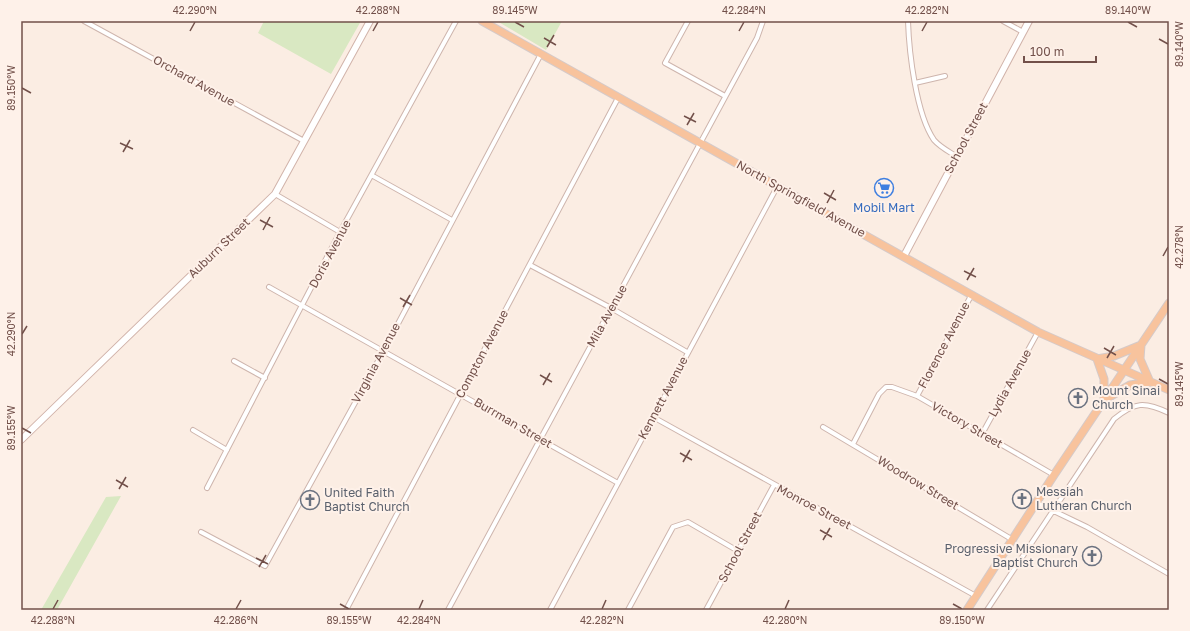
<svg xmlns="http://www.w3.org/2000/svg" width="1190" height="631" font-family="'Golos Text',sans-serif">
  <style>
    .green { fill: #d9e8c2 }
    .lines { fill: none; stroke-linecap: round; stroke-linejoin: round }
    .minor-casing { stroke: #ceb5ad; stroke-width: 6 }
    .secondary-casing { stroke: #d1b3aa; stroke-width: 8 }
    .primary-casing { stroke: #d5cac9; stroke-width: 9 }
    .minor { stroke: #fff; stroke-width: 4 }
    .secondary { stroke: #fff; stroke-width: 6 }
    .primary { stroke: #f8c39d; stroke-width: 7 }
    .ticks { fill: none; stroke: #72504a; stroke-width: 1.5 }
    .labels { text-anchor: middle; stroke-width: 4; stroke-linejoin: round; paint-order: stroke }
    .street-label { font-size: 12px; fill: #72504a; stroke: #fef1e9 }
    .shop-label { font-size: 12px; fill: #366cbe; stroke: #fef1e9 }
    .worship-label { font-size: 12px; fill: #5b616d; stroke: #fef1e9; text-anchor: start }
    .neatline { fill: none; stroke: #72504a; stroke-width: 1.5 }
    .ticks-label { font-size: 10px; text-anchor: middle; fill: #72504a }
  </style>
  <rect width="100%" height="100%" fill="#fbede3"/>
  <path class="green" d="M264 21H361L331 74 258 33Z
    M497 21H562L546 50Z
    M121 496 57 610H41L106 497Z"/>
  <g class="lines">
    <defs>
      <path id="minor" d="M84 21 304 141
        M688 21 665 63 725 96
        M908 21C909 52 916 114 934 140 940 147 948 151 956 156
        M1003 21 1023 32
        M915 83 945 76
        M373 176 452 220
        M275 194 340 232
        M530 265 611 308 687 352
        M269 287 618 483
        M234 361 265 378
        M917 396 972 294
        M653 417 976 596
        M823 427 1013 540
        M193 430 227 450
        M982 434 1038 332
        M853 444 879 394 886 387H892L917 396 1054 475
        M207 488 340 232 456 21
        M1037 503 1087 527 1169 574
        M201 532 265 566 383 352 541 54
        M346 610 618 98
        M448 610 757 38 763 21
        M550 610 777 187
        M628 610 673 527 688 522 738 551
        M706 610 774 485
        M987 610 1114 419C1135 402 1144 401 1169 413"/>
      <path id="secondary" d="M904 256 1029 21
        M21 440 275 194 370 21"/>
      <path id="primary" d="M482 21 1038 332 1169 390
        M1141 345 1140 359 1150 382 1130 385 1104 400V379L1097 359 1114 356Z
        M967 610 1054 475 1169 303"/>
    </defs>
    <use href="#minor" class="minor-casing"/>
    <use href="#secondary" class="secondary-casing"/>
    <use href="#primary" class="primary-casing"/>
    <use href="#minor" class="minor"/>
    <use href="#secondary" class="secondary"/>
    <use href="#primary" class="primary"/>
  </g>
  <path class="ticks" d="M515 22 524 27M1128 22 1137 27M190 31 195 22M373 31 378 22M739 31 744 22M922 31 927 22M544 38 556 45M1159 39 1168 44M547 47 554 35M22 88 31 93M684 116 696 122M687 125 694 113M120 143 133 149M123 152 130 140M824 193 836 200M827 203 834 190M260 220 273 227M263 230 270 217M1163 256 1168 247M964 271 976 277M967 280 974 268M400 298 412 305M403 307 410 295M22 334 27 326M1104 348 1116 355M1107 358 1114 346M540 375 552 382M1159 379 1168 384M543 385 550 373M22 428 31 433M680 453 692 460M683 462 690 450M116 480 128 487M119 489 126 477M820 530 832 537M823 540 830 528M256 558 268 564M259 567 266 555M340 604 349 609M953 604 962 609M53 609 58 600M236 609 241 600M419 609 423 600M602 609 606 600M785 609 789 600"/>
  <defs>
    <symbol id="supermarket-ring" viewBox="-11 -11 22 22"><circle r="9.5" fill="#fef1e9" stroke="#3f7fe0" stroke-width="1.5"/><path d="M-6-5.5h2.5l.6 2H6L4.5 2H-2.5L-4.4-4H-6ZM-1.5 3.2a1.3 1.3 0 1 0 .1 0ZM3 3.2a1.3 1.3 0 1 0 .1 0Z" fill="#3f7fe0"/></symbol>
    <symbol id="church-ring" viewBox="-11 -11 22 22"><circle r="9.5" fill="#fef1e9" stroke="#6b7280" stroke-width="1.5"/><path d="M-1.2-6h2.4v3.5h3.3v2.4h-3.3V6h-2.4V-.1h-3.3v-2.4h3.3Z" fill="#6b7280"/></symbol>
  </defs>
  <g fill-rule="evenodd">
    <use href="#supermarket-ring" x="873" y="177" width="22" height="22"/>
    <use href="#church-ring" x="1067" y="387" width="22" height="22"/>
    <use href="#church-ring" x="1011" y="488" width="22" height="22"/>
    <use href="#church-ring" x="299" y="489" width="22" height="22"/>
    <use href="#church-ring" x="1081" y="545" width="22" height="22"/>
  </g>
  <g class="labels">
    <g class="street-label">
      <text transform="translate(194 81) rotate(29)" y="4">Orchard Avenue</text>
      <text transform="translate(966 138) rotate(-62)" y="4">School Street</text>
      <text transform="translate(801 199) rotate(29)" y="4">North Springfield Avenue</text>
      <text transform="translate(219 248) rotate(-44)" y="4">Auburn Street</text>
      <text transform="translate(330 254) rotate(-62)" y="4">Doris Avenue</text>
      <text transform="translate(607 316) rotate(-61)" y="4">Mila Avenue</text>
      <text transform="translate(944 345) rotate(-62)" y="4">Florence Avenue</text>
      <text transform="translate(482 354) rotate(-62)" y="4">Compton Avenue</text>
      <text transform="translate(376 363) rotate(-62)" y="4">Virginia Avenue</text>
      <text transform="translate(1010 383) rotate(-61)" y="4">Lydia Avenue</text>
      <text transform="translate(663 398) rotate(-62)" y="4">Kennett Avenue</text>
      <text transform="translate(513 423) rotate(30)" y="4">Burrman Street</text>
      <text transform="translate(967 425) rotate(30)" y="4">Victory Street</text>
      <text transform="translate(918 483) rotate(31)" y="4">Woodrow Street</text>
      <text transform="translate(814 507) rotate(28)" y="4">Monroe Street</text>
      <text transform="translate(740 547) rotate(-62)" y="4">School Street</text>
    </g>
    <g class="shop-label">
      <text x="884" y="212">Mobil Mart</text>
    </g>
    <g class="worship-label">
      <text x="1092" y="395">Mount Sinai<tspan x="1092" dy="14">Church</tspan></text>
      <text x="1036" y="496">Messiah<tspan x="1036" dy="14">Lutheran Church</tspan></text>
      <text x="324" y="497">United Faith<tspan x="324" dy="14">Baptist Church</tspan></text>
      <text x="1078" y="553" text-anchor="end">Progressive Missionary<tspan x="1078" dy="14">Baptist Church</tspan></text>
    </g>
  </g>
  <rect width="1190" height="631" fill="none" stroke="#fef1e9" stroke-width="44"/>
  <path d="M1024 56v6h72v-6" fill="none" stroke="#72504a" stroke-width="2"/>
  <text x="1030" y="56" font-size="12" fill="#72504a" stroke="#fef1e9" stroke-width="3" paint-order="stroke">100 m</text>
  <rect x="22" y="22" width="1146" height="587" class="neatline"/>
  <g class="ticks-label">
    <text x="195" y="14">42.290°N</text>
    <text x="378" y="14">42.288°N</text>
    <text x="515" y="14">89.145°W</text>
    <text x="744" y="14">42.284°N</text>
    <text x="927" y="14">42.282°N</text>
    <text x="1128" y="14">89.140°W</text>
    <text transform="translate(1179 44) rotate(-90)" y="4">89.140°W</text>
    <text transform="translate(11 88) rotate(-90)" y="4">89.150°W</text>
    <text transform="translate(1179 247) rotate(-90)" y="4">42.278°N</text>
    <text transform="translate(11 334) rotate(-90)" y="4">42.290°N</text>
    <text transform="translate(1179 384) rotate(-90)" y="4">89.145°W</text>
    <text transform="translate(11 428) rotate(-90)" y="4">89.155°W</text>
    <text x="53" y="624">42.288°N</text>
    <text x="236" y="624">42.286°N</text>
    <text x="349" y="624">89.155°W</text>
    <text x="419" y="624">42.284°N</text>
    <text x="602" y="624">42.282°N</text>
    <text x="785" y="624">42.280°N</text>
    <text x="962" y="624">89.150°W</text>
  </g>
</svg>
